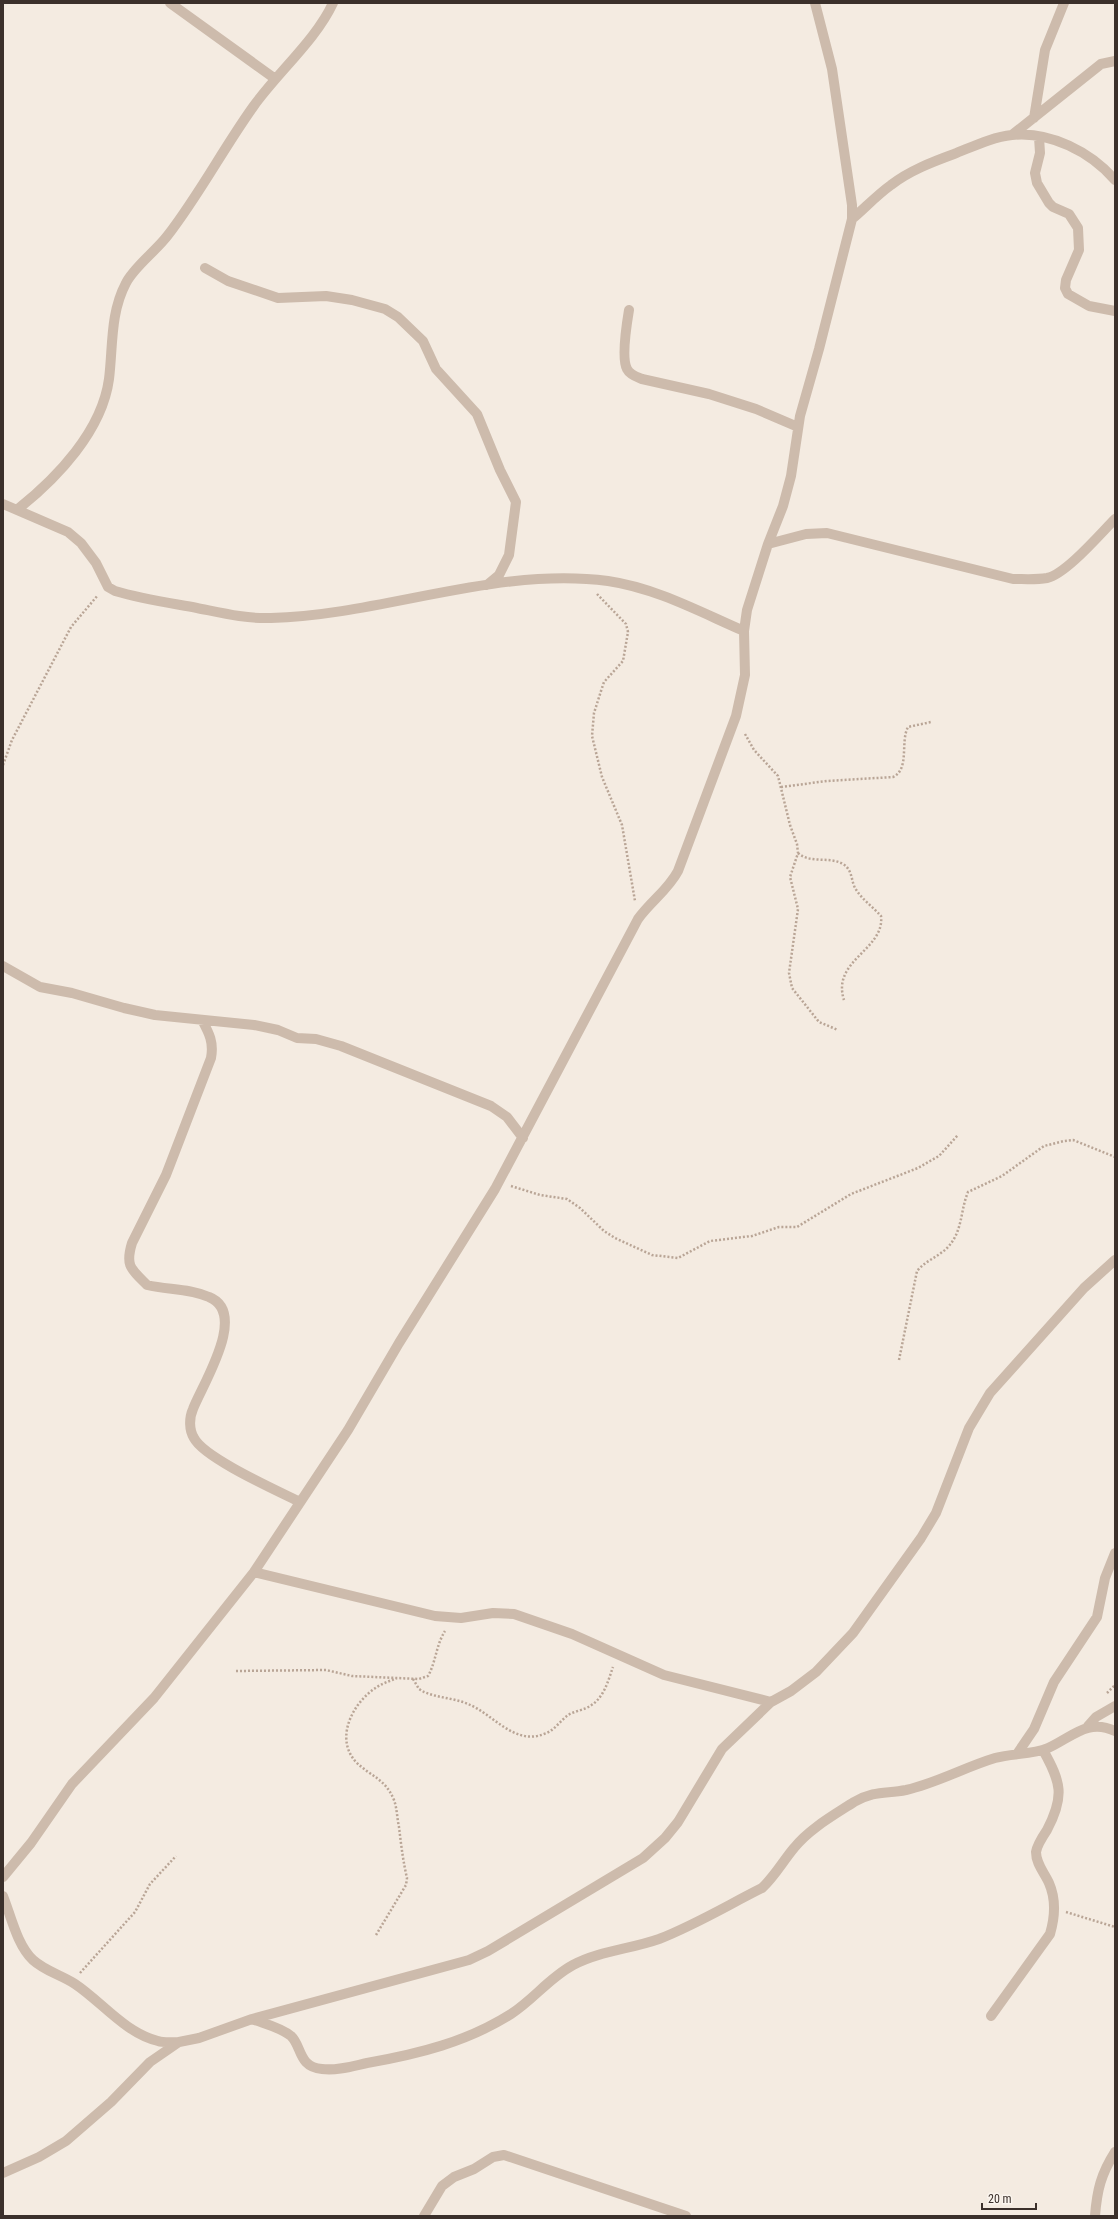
<svg xmlns="http://www.w3.org/2000/svg" width="1118" height="2219" font-family="'Roboto Condensed',sans-serif">
  <style>
    .lines { fill: none; stroke-linecap: round; stroke-linejoin: round }
    .path { stroke: #b9a596; stroke-width: 2.5; stroke-dasharray: 2 2; stroke-linecap: butt }
    .street { stroke: #cdbbac; stroke-width: 10 }
  </style>
  <rect width="100%" height="100%" fill="#f4ebe1"/>
  <g class="lines">
    <path class="path" d="M597 594 626 624 628 632 623 661 604 682 601 691 594 713 592 736 602 777 622 825 635 901
      M745 734 754 750 778 776 790 825 797 844 798 853 790 877 798 909 789 973 792 988 819 1022 838 1030
      M3 765 12 740 71 627 98 595
      M781 787 827 781 893 777C910 769 900 742 908 727L931 722
      M798 853C810 864 829 856 843 864 854 871 850 882 857 891 863 900 874 908 881 916 885 950 831 960 844 1000
      M511 1186 540 1195 567 1199 580 1208 604 1231 615 1238 652 1255 678 1258 710 1241 752 1236 779 1227H797L851 1194 918 1168 930 1161 939 1156 958 1135
      M899 1360 917 1271C925 1261 938 1257 947 1248 963 1232 960 1211 968 1192L1002 1176 1044 1146 1064 1141 1073 1140 1115 1157
      M236 1671 326 1670 352 1676 419 1679 428 1676C436 1662 436 1645 445 1631
      M413 1679 419 1689 424 1692C438 1698 454 1698 468 1704 492 1713 514 1746 544 1734 554 1731 560 1721 568 1715 575 1711 584 1710 590 1706 604 1698 608 1681 613 1667
      M1107 1693 1115 1685
      M1066 1912 1115 1927
      M376 1935 406 1885 407 1878C403 1861 401 1844 399 1827 397 1818 397 1808 394 1800 385 1778 371 1777 356 1762 334 1738 353 1702 377 1687 383 1683 390 1681 397 1678
      M80 1973 135 1912 150 1884 176 1856"/>
    <path class="street" d="M170 3 274 78
      M1034 118 1045 50 1064 3
      M1012 135 1101 64 1115 61
      M1039 137 1040 153 1035 173 1037 183 1049 203 1053 207 1069 214 1078 228 1079 250 1066 280 1065 288 1068 294 1089 306 1115 311
      M852 219C865 208 877 195 891 185 909 171 932 162 954 154 972 147 992 137 1012 135 1050 131 1091 152 1115 180
      M205 268 228 281 278 298 326 296 352 300 385 309 398 317 423 341 436 369 477 414 500 470 516 502 509 555 499 575 487 585
      M629 310C627 322 621 358 627 369 630 375 637 377 642 379L709 394 756 409 798 427
      M3 504 68 532 81 543 96 563 108 587 115 591C142 599 170 603 197 608 222 613 246 619 271 618 383 615 497 566 608 581 656 588 700 612 744 631
      M18 509C57 478 102 431 109 379 113 347 110 313 126 283 134 267 156 251 168 235 199 195 223 149 253 107 277 73 316 40 333 3
      M768 544 806 534 827 533 1013 579C1024 579 1036 580 1047 578 1066 574 1100 534 1115 519
      M3 966 40 987 72 993 124 1008 155 1015 254 1025 278 1030 297 1038 316 1039 341 1046 491 1106 507 1117 523 1138
      M202 1020C209 1033 214 1042 211 1058L166 1175 132 1243C125 1266 131 1269 147 1285 168 1290 189 1288 209 1297 249 1313 202 1385 193 1409 189 1418 189 1430 194 1438 204 1458 278 1491 300 1502
      M254 1572 435 1616 461 1618 493 1613 514 1614 572 1634 664 1675 771 1702
      M1088 1726 1096 1717 1115 1706
      M1017 1754 1034 1729 1054 1682 1097 1617 1105 1578 1115 1553
      M3 1877 31 1843 72 1784 154 1698 254 1572 348 1430 399 1343 495 1189 638 919C651 901 668 890 678 871L736 716 745 675 744 631 747 610 768 544 783 506 791 476 800 416 819 349 852 219V205L832 69 815 3
      M3 1896C11 1916 17 1945 33 1960 45 1971 61 1975 75 1984 102 2002 125 2033 158 2041 164 2043 172 2042 179 2042
      M991 2016 1050 1934C1055 1917 1056 1899 1049 1883 1044 1872 1036 1864 1036 1852 1037 1845 1043 1836 1047 1830 1065 1796 1061 1782 1043 1750
      M252 2019C265 2024 280 2027 291 2036 302 2046 298 2067 322 2069 337 2071 353 2066 367 2063 418 2054 467 2042 511 2014 534 1999 549 1978 573 1965 599 1951 631 1949 659 1939 695 1925 728 1905 762 1888 775 1876 783 1861 794 1848 809 1829 834 1815 854 1802 875 1790 886 1794 906 1790 937 1783 965 1767 995 1758 1012 1753 1032 1755 1048 1748 1072 1737 1088 1718 1115 1731
      M3 2173 39 2157 66 2141 111 2102 150 2062 179 2042 199 2038 252 2019 469 1960 488 1951 643 1858 665 1838 678 1822 722 1749 771 1702 791 1691 816 1672 853 1633 921 1538 936 1513 969 1428 990 1393 1084 1288 1115 1260
      M424 2216 442 2186 454 2177 474 2169 493 2157 504 2155 686 2216
      M1095 2216C1097 2190 1101 2174 1115 2152"/>
  </g>
  <rect width="1118" height="2219" fill="none" stroke="#3b302b" stroke-width="8"/>
  <path d="M982 2203v6h54v-6" fill="none" stroke="#3b302b" stroke-width="2"/>
  <text x="988" y="2203" font-size="12" fill="#3b302b" stroke="#fbf5ee" stroke-width="3" paint-order="stroke">20 m</text>
</svg>
